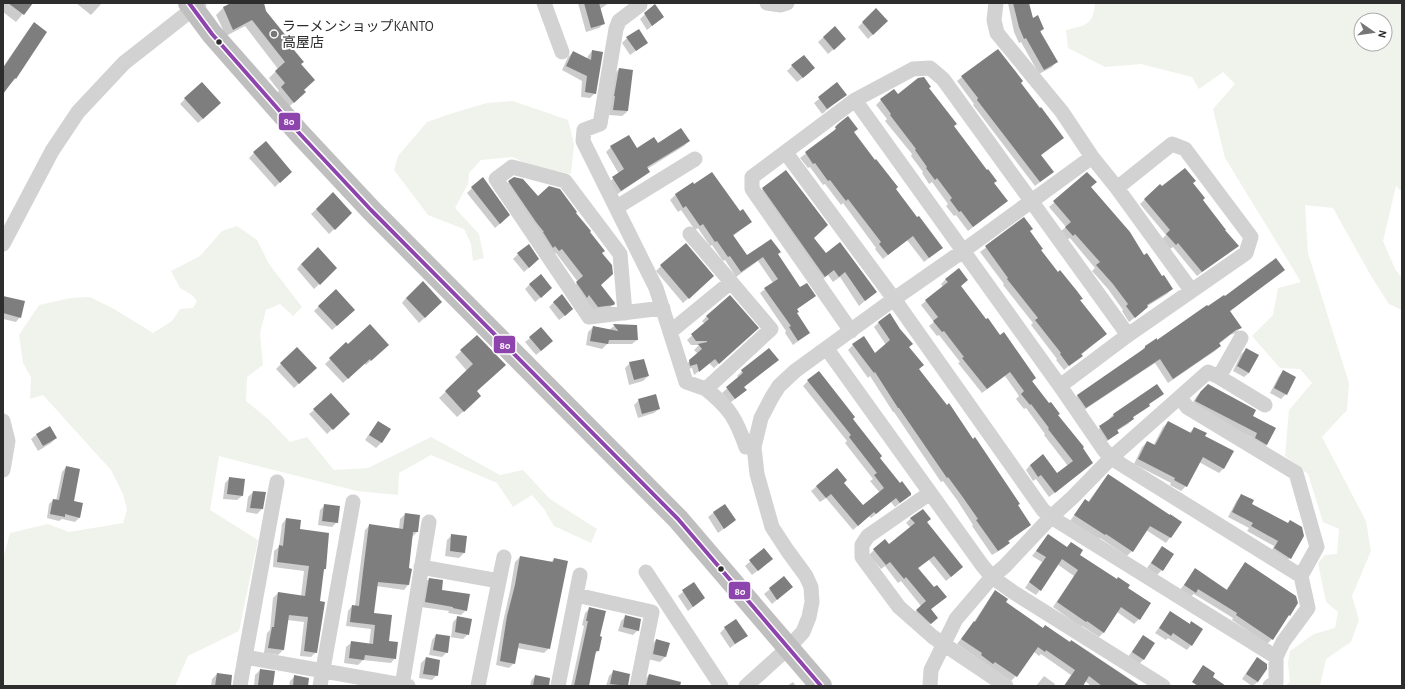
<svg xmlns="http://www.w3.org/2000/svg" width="1405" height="689" font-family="'Alegreya Sans','Noto Sans JP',sans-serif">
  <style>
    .green { fill: #f0f3eb; fill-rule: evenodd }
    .shadow { fill: #0003; fill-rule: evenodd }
    .building { fill: #7e7e7e }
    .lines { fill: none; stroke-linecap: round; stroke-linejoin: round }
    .minor { stroke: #d2d2d2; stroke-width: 15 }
    .highway { stroke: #bfbfbf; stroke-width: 22 }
    .bus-1-casing { stroke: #fff; stroke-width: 7 }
    .bus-1 { stroke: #8e44ad; stroke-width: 4 }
    .poi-dot { fill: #767676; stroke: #fff; stroke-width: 1.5 }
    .bus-dot { fill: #2d2d2d; stroke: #fff; stroke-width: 1.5 }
    .labels { text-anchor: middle; stroke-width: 4; stroke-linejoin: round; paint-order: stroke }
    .poi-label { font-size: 14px; fill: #2d2d2d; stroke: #fff; text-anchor: start }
    .line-badge { stroke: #fff; stroke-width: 1.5 }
    .badge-label { font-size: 11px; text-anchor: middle; font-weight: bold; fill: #fff }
  </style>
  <rect width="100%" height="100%" fill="#fff"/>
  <path class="green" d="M1095 3H1402V192L1396 186 1383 241 1395 269 1402 278V310L1389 304 1371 276 1333 208 1305 205 1308 253 1349 383 1347 410 1322 437 1366 521 1371 551 1352 596 1359 620 1351 642 1326 659 1320 686H1285L1290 682 1288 663 1290 651 1314 634 1335 628 1338 612 1326 602 1318 563 1325 555 1337 554 1339 529 1323 522 1308 474 1285 456 1289 410 1312 383 1300 369 1280 368 1252 336 1273 315 1278 288 1301 282 1225 158 1213 109 1235 84 1223 72 1199 89 1192 77 1141 64 1105 67 1068 48 1066 30C1086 25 1093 26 1095 3ZM1361 20H1385V44H1361Z
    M513 101 568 120 574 144 571 174 527 164 513 157 481 160 469 173 468 184 455 208 479 234 484 258 473 261 471 244 464 229 428 215 394 170 398 156 427 122 456 112 487 103Z
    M237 226 257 240 269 264 302 307 293 316 280 304 266 310 260 333 263 365 247 377 246 401 268 419 290 442 307 437 334 470 368 468 431 437 500 475 523 470 550 499 597 529 591 543 554 526 544 509 532 495 513 507 497 483 431 455 399 473 398 495 357 491 219 456 210 510 258 540 239 631 188 656 175 686H3V558L10 533 48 524 69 532 123 523 127 510 123 494 111 470 43 395 30 399 31 377 23 363 19 335 39 305 71 298 90 297 114 309 153 333 172 321 180 309 193 308 197 301 192 295 180 288 171 271 200 256 222 231Z"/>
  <path class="shadow" d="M3 3H32L16 22 3 12Z
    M76 3H102L91 15Z
    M233 3H263L265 11 300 64 303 90 298 99 286 109 274 95 279 91 269 78 278 69 245 26 226 36 216 15 223 8Z
    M578 3H609L600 9 604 23 599 28 586 32Z
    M1008 3H1028L1032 19 1043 29 1040 33 1056 62 1052 67 1039 74 1021 42 1019 43 1014 32Z
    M655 5 663 17 647 30 640 19Z
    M876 10 882 26 868 39 858 27Z
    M34 24 46 32 15 79 3 92V67L29 29Z
    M835 27 840 44 828 54 818 42Z
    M627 38 641 47 630 55 622 43Z
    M592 51 595 93 590 98 581 97 582 81 562 70 568 57 573 52 587 59 588 56Z
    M792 66 809 73 797 82 787 71Z
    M619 69 632 71 627 112 622 116 609 115 614 74Z
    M962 77 1020 83 1057 142 1040 156 1053 172 1035 186 973 105 974 104 957 81Z
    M201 83 215 108 198 123 180 104Z
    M837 84 845 95 822 114 814 103Z
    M928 88 953 126 1007 201 968 231 956 215 954 216 946 206 948 204 932 182 929 184 922 173 923 172 911 156 912 154 885 121 887 119 876 105 881 100Z
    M839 125 853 132 937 252 924 262 907 240 883 259 875 249 876 248 843 203 841 205 825 184 823 185 810 167 808 168 800 158 831 134Z
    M689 141 684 146 647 169 649 172 644 176 616 195 608 183 619 174 606 152 611 147 636 149 657 145Z
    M254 153 286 176 275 187 249 158Z
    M1087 173 1090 188 1161 278 1172 289 1167 294 1146 307 1142 312 1129 322 1122 311 1123 310 1108 289 1092 271 1095 268 1070 238 1067 240 1060 232 1066 227 1049 207Z
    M509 182 538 197 575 213 601 253 599 285 614 304 608 309 593 311 572 288 578 282 556 253 553 255 504 187Z
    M1192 183 1202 200 1224 230 1237 246 1197 276 1173 247 1170 249 1162 239 1166 235 1140 204 1160 185 1162 188Z
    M693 184 739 212 751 222 733 236 747 256 777 254 800 288 815 296 796 310V313L809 333 793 345 785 333 786 331 760 293 773 283 758 261 736 277 725 260 723 261 712 245 710 246 698 228 695 230 681 210 678 212 670 200 675 195Z
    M472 188 504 220 495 228 467 193Z
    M763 189 813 238 826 255 876 291 859 306 840 277 833 282 828 275 819 282 757 194Z
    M333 194 346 218 329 234 311 214Z
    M1024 219 1029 231 1040 250 1105 334 1064 370 1056 360 1057 359 1031 325 1033 323 1003 285 1004 284 980 252Z
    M518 254 533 264 524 272 513 259Z
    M301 264 331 273 314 289 297 269Z
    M661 266 708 281 683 303 656 271Z
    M1283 270 1229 312 1240 328 1236 333 1230 335 1219 344 1220 346 1215 351 1168 383 1155 363 1081 412 1073 400 1078 395 1140 352 1145 347 1157 341 1225 297Z
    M946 279 960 286 986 321 1035 378 1032 382 1092 463 1049 497 1036 479 1033 481 1026 470 1030 465 1057 474 1068 466 1044 435 1045 434 1026 408 1024 409 1016 399 1019 396 1005 376 982 393 958 363 960 362 939 335 937 336 929 326 934 322 921 305 943 287 941 284Z
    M530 284 546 293 535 302 525 289Z
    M3 297 20 317 16 322 3 319Z
    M406 298 436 307 419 323 402 303Z
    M554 302 567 314 559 320 549 307Z
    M319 306 349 315 332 330 314 311Z
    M707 316 752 333 714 368 709 363 694 375 692 368 685 370 684 366 698 354 694 350 699 345H691L687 340 705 324 702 321Z
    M879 322 908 347 918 370 1030 525 1008 542 1009 543 1004 548 992 555 972 526 973 525 957 500 943 481 941 482 894 412H893L870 376 868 378 848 350 853 345 875 354 886 345 874 327Z
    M614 326H636L637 340 632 344H607L602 349 586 345 588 332 593 327 609 330ZM616 329H618L621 335Z
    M477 336 476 391 474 402 457 417 439 398 467 371 455 357Z
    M530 338 547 346 536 355 525 342Z
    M346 344 348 345 383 349 366 365 364 363 343 383 325 364Z
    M297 348 310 373 294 388 276 369Z
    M769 350 777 360 744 387 741 394 730 403 722 393 739 378 737 376 742 371Z
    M1246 350 1249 373 1244 377 1233 371 1241 354Z
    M630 363 648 376 643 381 629 385 625 368Z
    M1283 371 1286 394 1281 399 1270 393 1279 376Z
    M808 381 852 419 879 458 899 484 910 495 895 507 891 502 871 518 869 516 853 530 826 498 820 502 811 491 837 469 843 484 862 507 880 493 870 481 873 479 845 443 847 441 803 386Z
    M1201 391 1251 417 1267 445 1262 449 1251 443 1253 438 1191 406 1196 397Z
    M1163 394 1148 405 1144 410 1132 418 1133 419 1128 424 1117 431V432L1113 437 1103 444 1095 432 1110 420 1109 419 1114 414Z
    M639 400 659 409 654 413 638 418 634 405Z
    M314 410 344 418 327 434 309 414Z
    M378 422 390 429 381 443 376 448 365 440 374 427Z
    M1168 422 1189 433 1194 428 1204 437 1224 468 1219 473 1199 462 1186 486 1181 491 1170 485 1171 483 1134 464 1142 447 1147 442 1153 446 1163 427Z
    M49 427 56 438 51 443 38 451 31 439 36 435Z
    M66 467 73 502 82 504 79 518 75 522 62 519 59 521 47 518 49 504 53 500 56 501 62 472Z
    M1109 475 1170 516 1181 522 1166 543 1146 530 1132 551 1127 556 1100 538 1099 539 1070 521 1085 500 1088 502 1104 480Z
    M230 478 242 496 237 500 223 499 225 483Z
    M253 492 262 509 257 514 246 512 248 497Z
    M1242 495 1251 505 1303 535 1290 558 1285 563 1270 554 1274 546 1247 531 1249 528 1228 517 1237 500Z
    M325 505 337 522 332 527 318 525 320 510Z
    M724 505 735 520 718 533 708 517Z
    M405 514 417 532 412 537 408 569H411L408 585 404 590 376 586 373 614 388 641 395 658 391 663 363 660 358 665 344 663 346 647 351 643 369 645 371 629 346 626 348 611 352 606H355L365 530 370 525 399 529 400 519Z
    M911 518 930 519 926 523 957 572 946 581 929 560 917 569 940 602 930 610 932 622 926 628 912 615 921 606 901 581 898 583 885 566 881 569 869 555 874 550 889 546 911 528 906 523Z
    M286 519 299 530 325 569 323 571 319 602 316 652 311 657 300 656 304 622 287 620 283 650 278 655 264 653 267 633 270 630 273 598 278 593 301 596 304 571 273 567 274 551 279 547 282 524Z
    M452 535 464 553 459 558 445 556 447 540Z
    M1048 536 1127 588 1139 619 1134 624 1117 612 1104 632 1099 637 1082 626 1081 627 1053 607 1074 576 1057 564 1040 590 1036 595 1025 588 1042 562 1032 556Z
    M1162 547V570L1157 575 1147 568Z
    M764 549 772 559 752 575 745 566Z
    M520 557 551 562 554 559 549 648 544 653 517 648 514 663 509 668 496 665 503 622 510 591 515 562Z
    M1245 563 1297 603 1272 639 1267 644 1232 620 1233 618 1194 594 1190 597 1180 590 1195 570 1226 590 1241 568Z
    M784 577 792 587 772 604 764 594Z
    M429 579 441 590 466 610 461 615 448 613 449 611 421 607 424 583Z
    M694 583 704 598 688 611 678 596Z
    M995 592 1004 602 1042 629 1045 626 1132 686H1091L1085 681 1081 686H1064L1071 675 1041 654 1039 656 1033 651 1016 676 1011 681 957 644 974 622 991 596Z
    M590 608 599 637 598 651 595 654 588 686H571L584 626 582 625 585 613Z
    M1171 612 1189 625 1191 622V645L1187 650 1168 638 1166 640 1155 633Z
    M626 616 638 630 633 635 618 631 621 621Z
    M458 617 468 634 463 639 449 637 447 652 442 657 429 655 432 640 436 635 451 637 453 622Z
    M725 628 746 636 730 648 720 633Z
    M1143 636 1144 659 1139 664 1128 657 1139 641Z
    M656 640 668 643 665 657 660 662 648 659 651 645Z
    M426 658 437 675 432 680 419 678 421 663Z
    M1257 659 1258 682 1252 686 1242 679 1253 663Z
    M260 670 272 686H254L255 675Z
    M614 671 629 675 626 686H606L609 676Z
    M217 674 230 686H211L212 679Z
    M649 675 663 686H643L644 680Z
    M295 676 308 686H289L290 681Z
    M535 676 547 686H530L531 681Z
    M1044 676 1055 684 1054 686H1036Z
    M793 682 796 686H787Z"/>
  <path class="building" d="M8 3H33L24 15Z
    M231 3H264L266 11 291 42 289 44 304 62 301 64 315 80 304 90 306 92 294 103 281 87 285 83 275 71 285 62 252 20 233 30 223 7Z
    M584 3H599L605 24 591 28Z
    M1013 3H1029L1033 18 1038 15 1044 29 1040 31 1058 62 1044 70 1026 38 1024 39 1019 27Z
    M655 4 664 17 652 26 644 13Z
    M876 8 888 21 873 35 862 22Z
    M34 22 47 32 16 79 15 78 3 94V68Z
    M835 26 846 39 834 50 823 37Z
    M639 29 648 43 636 51 626 37Z
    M998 49 1023 81 1021 83 1040 108 1041 107 1064 138 1041 155 1054 172 1040 182 977 100 978 98 961 76Z
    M592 50 603 52 596 94 585 92 587 76 566 66 573 51 591 60Z
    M804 55 815 68 803 78 791 65Z
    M619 68 633 70 628 111 613 110 615 96H614Z
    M924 77 931 87 929 88 957 124 954 126 987 170 988 169 997 181 994 183 1008 201 973 227 961 211 959 212 950 200 952 198 937 178 935 180 926 168 927 167 915 150 916 149 890 115 891 114 880 99 894 89 898 94 918 78Z
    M202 82 221 103 203 119 184 98Z
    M837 82 847 95 827 109 818 97Z
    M848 116 858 129 854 132 875 160 876 159 898 187 896 189 917 217 919 216 943 248 929 258 913 236 888 255 879 244 881 242 848 199 846 201 830 180 828 181 815 163 813 164 805 152 836 129 835 127 838 124Z
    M681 128 690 141 647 167 650 172 621 191 612 177 624 169 610 146 629 135 637 148 654 137 658 143Z
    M266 141 292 172 280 183 253 152Z
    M1185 168 1196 181 1193 183 1205 198 1203 200 1226 230H1225L1239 246 1202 272 1178 243 1176 245 1166 234 1170 230 1144 199 1160 184 1162 186Z
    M786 170 828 225 814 238 826 253 840 242 877 292 865 301 845 272 839 277 834 270 825 277 762 188Z
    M712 172 740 211 743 209 752 222 733 235 747 255 771 239 781 252 778 254 800 287 807 283 816 296 797 309 799 312 797 313 810 333 798 341 789 327 791 326 764 288 778 279 763 257 741 272 730 256 728 257 717 241 715 242 703 224 700 226 686 206 683 208 675 194 693 182 694 184Z
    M1087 172 1097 182 1091 187 1130 232 1144 255 1147 253 1162 276 1164 275 1173 289 1147 305 1148 307 1135 318 1126 306 1128 304 1113 284 1096 265 1100 262 1075 234 1073 236 1065 227 1071 222 1053 201Z
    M483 177 510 215 500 224 471 187Z
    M514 177 523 179 538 196 549 186 560 189 577 212 576 213 591 231 590 232 605 251 602 253 612 265 613 274 601 285 615 303 614 305 598 307 589 295 587 298 576 282 583 276 562 249 559 251 555 246 553 248 543 232H544L536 222 508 181Z
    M333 192 352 213 335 230 316 209Z
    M1024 217 1033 229 1030 231 1043 249 1041 250 1058 272 1060 270 1077 291 1083 299 1080 300 1107 334 1081 354 1083 356 1069 366 1060 354 1061 353 1035 320 1038 318 1007 279 1008 278 985 246Z
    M686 243 714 276 689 299 660 265Z
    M529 244 539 259 529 268 517 253Z
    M318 247 337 268 320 285 301 264Z
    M1276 258 1285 270 1230 311 1242 328 1236 330 1219 343 1221 346 1173 379 1160 359 1086 408 1077 395 1145 348V346L1157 338V340L1207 305 1208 306 1224 295 1225 296Z
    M959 268 968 280 961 286 986 319 988 318 1000 335 1004 332 1036 378 1032 381 1049 403 1051 402 1060 414 1058 415 1084 447 1083 448 1093 463 1055 493 1041 475 1038 477 1030 465 1043 454 1057 473 1073 461 1048 429 1049 428 1031 404 1030 405 1021 394 1024 391 1010 372 987 389 962 358 964 357 944 331 942 332 933 321 938 317 925 300 948 282 945 279Z
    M541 274 552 288 541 298 529 284Z
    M423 281 442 302 425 318 406 298Z
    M336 289 355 310 337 326 318 306Z
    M562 294 573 309 565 316 553 302Z
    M730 295 759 328 719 364 715 359 699 372 697 364 690 366 689 360 702 349 698 344 707 342V341H696L691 334 709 319 706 316Z
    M3 296 25 301 21 318 3 313Z
    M890 313 900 329 913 344 909 347 924 365 919 369 947 405 949 403 973 439 975 437 1020 504 1018 505 1031 525 1008 541 1010 543 998 551 976 520 978 519 962 496 948 477 947 478 899 408H898L875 372 874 373 852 344 864 336 875 353 890 340 878 322Z
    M370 324 389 345 371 361 370 359 348 379 329 358 346 342 348 344Z
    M613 324 637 325 638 340H609L608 344 590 341 593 326 618 331Z
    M541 327 553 341 541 351 529 337Z
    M477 335 506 365 477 391 481 396 464 412 445 391 473 364 460 350Z
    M297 347 317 368 299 384 280 363Z
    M769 348 779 360 744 387 747 390 735 399 726 387 743 373 741 370Z
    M1246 348 1259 355 1249 373 1237 366Z
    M644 359 649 376 634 380 629 362Z
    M1283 370 1296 377 1287 395 1274 388Z
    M819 371 855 417 853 419 882 456 880 458 900 483 902 481 911 493V495L900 503 896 498 876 514 874 512 858 526 831 494 826 498 816 486 837 468 847 480 844 483 863 505 884 488 874 475 877 473 849 437 851 435 807 380Z
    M1157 384 1164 394 1149 404 1150 406 1133 417 1134 419 1117 430 1119 433 1108 440 1099 426 1114 416 1113 414Z
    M1208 384 1256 410 1253 416 1276 428 1267 445 1255 438 1257 433 1195 401 1201 391Z
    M331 393 350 414 333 430 313 409Z
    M656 394 660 409 642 414 638 399Z
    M378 421 391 429 382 443 369 435Z
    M1168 421 1191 433 1194 427 1207 433 1205 436 1234 451 1224 469 1203 457 1187 487 1174 480 1175 478 1138 459 1147 441 1155 445Z
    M50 426 57 438 43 446 36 434Z
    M66 466 80 469 74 501 83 503 80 518 65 514V517L50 514 53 499 59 500Z
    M1108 474 1170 515V514L1182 522 1171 538 1150 526 1133 552 1106 534 1105 535 1074 515 1085 499 1089 502Z
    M229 477 245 479 243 496 227 494Z
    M253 491 266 492 263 509 250 508Z
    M1241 494 1254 500 1252 504 1288 523 1290 520 1302 527 1304 536 1291 559 1274 548 1278 541 1251 526 1253 523 1232 512Z
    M324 504 340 506 338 523 322 521Z
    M725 504 736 520 724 529 713 512Z
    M923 509 931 519 927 522 963 567 951 577 934 556 918 568 934 587 937 585 947 597 931 609 938 618 931 624 916 610 926 601 906 577 904 579 890 562 886 565 873 549 885 539 889 544 915 523 910 518Z
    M405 513 420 515 418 532H413L409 568 412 569 409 585 378 582 374 613 392 615 389 641 398 642 396 659 365 655 364 660 349 658 351 641 373 644 375 625 350 622 352 605 359 606 363 572 369 524 403 529Z
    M286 518 301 520 300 529 329 533 326 569H324L320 601 325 602 317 653 304 651 308 617 289 615 284 650 268 648 272 627H274L278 592 305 596 309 566 277 562 279 545 283 546Z
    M451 534 467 536 465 553 450 551Z
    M1048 534 1067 547 1071 542 1083 550 1080 555 1117 579 1118 577 1130 585 1128 588 1151 603 1140 620 1121 607 1104 633 1087 621 1086 622 1057 602 1078 570 1062 559 1041 591 1029 582 1046 557 1036 551Z
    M1162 546 1174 554 1163 571 1151 563Z
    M764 548 773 559 758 571 749 560Z
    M520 556 553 562 554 558 568 561 550 649 519 643 515 664 500 661 507 616 515 585Z
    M1245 562 1296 596 1298 603 1290 616 1289 615 1273 640 1236 615 1237 613 1198 589 1196 593 1184 585 1195 568 1227 590Z
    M784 576 793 587 777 600 769 588Z
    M429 578 443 580 442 590 470 594 467 611 453 608V607L425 602Z
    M694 582 705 598 693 607 682 590Z
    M995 590 1008 599 1006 602 1043 628 1045 625 1070 642 1071 640 1140 686H1102L1089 676 1083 686H1064L1075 670 1046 650 1045 652 1038 647 1017 677 995 662 993 664 981 655 982 653 961 639 974 621 975 622Z
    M589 607 606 611 600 636 602 637 599 651H596L589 686H574L588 621H586Z
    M1170 611 1190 624 1191 621 1203 629 1192 646 1173 633 1171 636 1159 628Z
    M625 615 641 619 639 631 623 627Z
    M457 616 472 619 469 635 455 632Z
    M736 619 748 636 735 644 724 627Z
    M436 634 450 636 448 653 433 650Z
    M1143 635 1155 643 1144 660 1132 652Z
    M656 639 670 643 666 657 653 654Z
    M426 657 440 660 438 676 423 674Z
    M1257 657 1267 664V669L1258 682 1246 674Z
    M1203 665 1215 673 1213 677 1226 686H1198L1192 682Z
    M260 669 275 671 273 686H258Z
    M613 670 630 674 628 686 610 684Z
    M217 673 232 675 231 686H215Z
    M649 674 681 682 680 686H646Z
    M294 675 309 678 308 686H293Z
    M535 675 550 678 549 686H533Z"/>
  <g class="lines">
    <path class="minor" d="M544 3 562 52
      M638 3 640 5 619 21 616 29 600 124 584 130 583 141 656 288 686 382 706 389 771 329 690 234
      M767 3 781 5 787 3
      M996 3 994 20 997 33 1062 112 1092 157 1117 188 1191 290
      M855 100 1060 386 1104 450 1111 458 1301 576
      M786 153 894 299 1043 510 1051 517 1276 657
      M617 207 695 159
      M3 244 52 151 78 112 124 63 199 4
      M625 313 620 254 565 181 512 167 496 179 589 317 663 308
      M851 331 752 189V177L855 100 913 69 930 68 943 79 1128 335
      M670 332 731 282
      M827 349 982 565 992 577 1013 592 1163 686
      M1219 377 1241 338
      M1060 386 1128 335 1246 253 1251 237 1185 149 1172 144 1117 188
      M706 389C730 408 736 419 746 447H754
      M1180 397 1187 407 1296 473 1317 547 1301 576 1308 608 1283 642 1276 657V682L1270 686
      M3 421 8 441 3 470
      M930 493 868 536 862 545V557L899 607 933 637 1006 686
      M421 567 499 581 478 686
      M646 572 721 686
      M499 581 504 557
      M576 595 580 575
      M245 657 277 482
      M240 686 245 657 408 686
      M320 686 353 502
      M402 686 429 522
      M558 686 576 595 652 612 637 686
      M746 686 788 648 803 632 809 617 812 602 811 587 806 576 787 550 772 527 757 474 754 447 761 418 772 397 779 386 795 371 894 299 963 251 1092 157
      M930 686 931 670 956 619 992 577 1005 566 1051 517 1073 497 1111 458 1208 372 1219 377 1265 405"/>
    <path class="highway" d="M189 3 212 34 300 134 371 210 678 519 821 686"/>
    <defs>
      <path id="bus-1" d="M189 3 212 34 300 134 371 210 678 519 821 686"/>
    </defs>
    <use href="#bus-1" class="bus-1-casing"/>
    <use href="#bus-1" class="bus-1"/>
  </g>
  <circle class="poi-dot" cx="274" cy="34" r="4"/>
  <g class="bus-dot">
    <circle cx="219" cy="42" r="3.5"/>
    <circle cx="721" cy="569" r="3.5"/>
  </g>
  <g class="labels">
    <g class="poi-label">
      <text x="282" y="31">ラーメンショップKANTO<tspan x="282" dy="16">高屋店</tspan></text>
    </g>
  </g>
  <g class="line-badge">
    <rect x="278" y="112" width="23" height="19" rx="4" fill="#8e44ad"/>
    <rect x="493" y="335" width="23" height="19" rx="4" fill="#8e44ad"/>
    <rect x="728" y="581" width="23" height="19" rx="4" fill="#8e44ad"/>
  </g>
  <g class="badge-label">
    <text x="289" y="125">80</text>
    <text x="505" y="349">80</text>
    <text x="740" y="595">80</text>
  </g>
  <rect width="1405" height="689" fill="none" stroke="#2d2d2d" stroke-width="8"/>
  <g transform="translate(1373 32) rotate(103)"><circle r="19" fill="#ffffff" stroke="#ababab"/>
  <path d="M0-3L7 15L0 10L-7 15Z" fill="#767676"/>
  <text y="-6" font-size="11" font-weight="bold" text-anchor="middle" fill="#2d2d2d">N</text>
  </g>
</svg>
